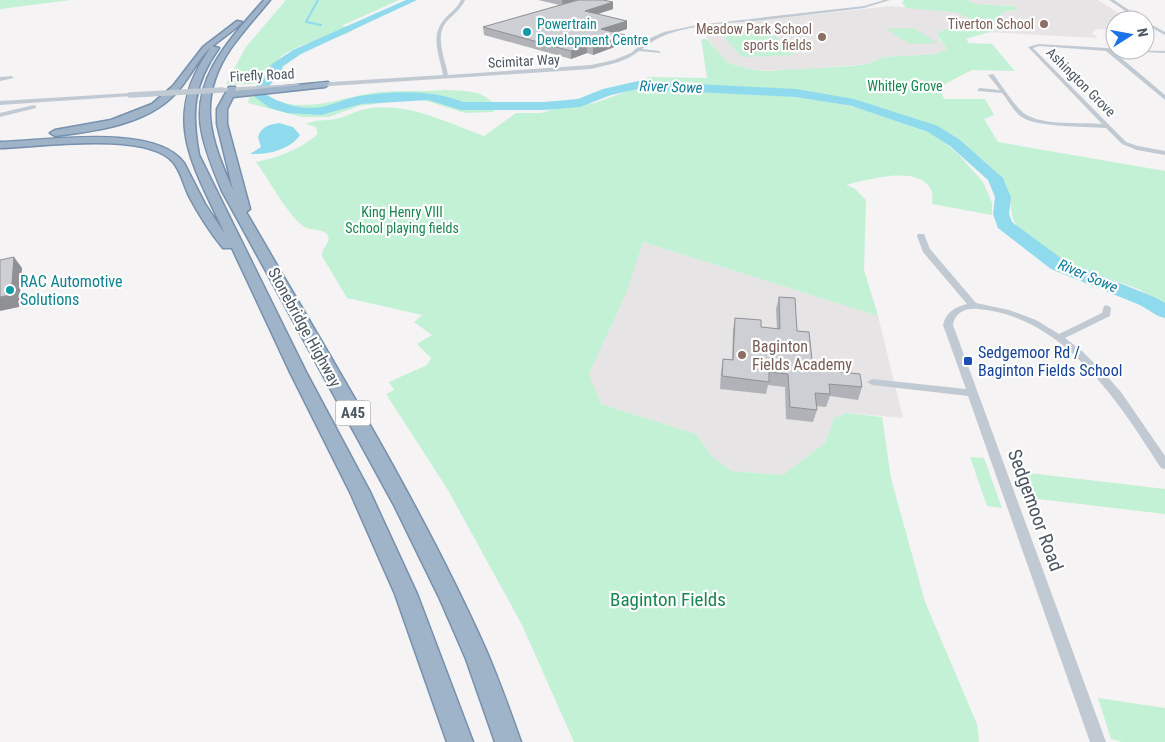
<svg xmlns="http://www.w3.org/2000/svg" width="1165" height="742" font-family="'Roboto Condensed',sans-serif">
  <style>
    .education { fill: #e6e4e5 }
    .green { fill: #c3f1d5 }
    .water { fill: #90daee }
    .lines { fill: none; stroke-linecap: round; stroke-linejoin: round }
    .stream { stroke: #90daee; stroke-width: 2 }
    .river { fill: #90daee; fill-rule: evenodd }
    .trunk-casing { stroke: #7690ad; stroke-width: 3 }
    .minor { fill: #c1cad2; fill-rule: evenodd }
    .trunk { fill: #9fb4c9; fill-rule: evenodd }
    .minor-bridge { stroke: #c1cad2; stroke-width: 5.5 }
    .wall { fill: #b0b2b7 }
    .shaded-wall { fill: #909195 }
    .building { fill: #cdcfd5; stroke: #909195 }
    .education-dot { fill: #8d6e63; stroke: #fff; stroke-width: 2 }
    .culture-dot { fill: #0f9aa8; stroke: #fff; stroke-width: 2 }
    .transit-dot { fill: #1a4fb4; stroke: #fff; stroke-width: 2 }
    .labels { text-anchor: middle; stroke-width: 4.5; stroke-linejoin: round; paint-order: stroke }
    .far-culture-label { font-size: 14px; fill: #0d838f; stroke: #fff; text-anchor: start }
    .far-education-label { font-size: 14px; fill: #785e54; stroke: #fff; text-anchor: end }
    .far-street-label { font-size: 14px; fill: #4a5661; stroke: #fff }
    .far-park-label { font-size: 14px; fill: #17864f; stroke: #fff }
    .far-water-label { font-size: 15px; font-style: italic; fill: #0c7c9b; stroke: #fff }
    .shield { fill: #fff; stroke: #808990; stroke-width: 1 }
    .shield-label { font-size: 15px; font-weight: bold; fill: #4a5661 }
    .culture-label { font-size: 16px; fill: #0d838f; stroke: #fff; text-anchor: start }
    .street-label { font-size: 16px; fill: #4a5661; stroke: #fff }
    .education-label { font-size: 16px; fill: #785e54; stroke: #fff; text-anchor: start }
    .transit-label { font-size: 16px; fill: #164399; stroke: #fff; text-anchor: start }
    .near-street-label { font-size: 19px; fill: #4a5661; stroke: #fff }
    .near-park-label { font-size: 19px; fill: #17864f; stroke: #fff }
  </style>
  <rect width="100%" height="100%" fill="#f5f3f3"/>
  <path class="education" d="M967 0H1098L1129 20H1115V30L1097 29 1092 33 1098 38 984 32 993 31 997 27 995 22 1005 11 1016 10 1014 6 976 4Z
    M891 6 954 12 969 18 967 21 957 26 941 31 937 36 947 49 936 54 884 57 868 64 785 71 754 70 734 65 727 62 718 52 702 31 703 28 718 25Z
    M643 242 878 316 903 418 847 413 834 418 825 443 783 475 731 471 711 456 696 434 601 404 589 374 626 294Z"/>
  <path class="green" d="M0 0H71L0 9Z
    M286 0H399L341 26H359C341 41 320 37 300 46 294 49 285 52 280 58 272 66 270 79 257 83 248 85 235 84 226 84L246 47Z
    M904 0H967L976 4 1014 6 1017 10 1005 11 1002 14V18L995 22 997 27 993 31 966 39 969 43 992 44 1015 71 972 70 939 87 944 99H985L994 115 984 119 998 142 1165 171V304L1138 289 1064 262 1017 226C1007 212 1014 190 1001 177 989 165 969 147 954 138 932 125 908 118 884 111 804 88 729 87 647 84L637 82 649 77 707 78 701 39H707L727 62 734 65 754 70 770 71 851 66 868 64 884 57 936 54 947 49 937 35 941 31 967 21 969 18 954 12 906 8 902 3Z
    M913 28 938 43 910 44 886 29Z
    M770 32 795 55 742 57 721 33Z
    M651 87 788 95 819 100 859 108 936 135 958 154 983 182 992 203V215L932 204C932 200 933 195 932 192 922 163 866 180 846 185L854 188 866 200 864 270 878 316 643 242 626 294 589 374 601 404 696 434 711 455 731 471 783 475 825 443 834 418 847 413 882 417 891 478 925 602 977 724 979 742H574L522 625 448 490 386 394 394 390 389 382 427 365 431 358 417 344 432 335 414 322 422 315 347 298 322 256C321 248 331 244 328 235 321 227 310 232 303 226 285 211 270 181 256 162 280 157 300 149 318 134L316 127 306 124C316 119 325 121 336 119 346 117 355 111 365 109 407 101 445 122 484 136L516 113H541L561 107 595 103 631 90Z
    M445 90C464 91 487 89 496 109L493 112 465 113 427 101 412 99 359 106 329 117H302L248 103 250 94C262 93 282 105 299 105 327 106 352 95 379 92 401 90 423 92 445 90Z
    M970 457 984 458 1002 508 987 506Z
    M1012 471 1165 489V514L1021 497Z
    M1098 698 1165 708V742H1122L1111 739Z"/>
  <path class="water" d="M279 123 293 127 300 135C290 150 267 155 250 154L261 147 258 137C262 126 268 125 279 123Z"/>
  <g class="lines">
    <path class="stream" d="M318 0 306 22 321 25"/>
    <path class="river" d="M406 0H417L301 54 282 67 284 72 282 74 265 89 267 95C283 105 303 110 322 107 335 104 347 98 360 96 393 91 431 89 463 102H544L578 99 603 89 638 81 796 89 854 99 938 126 960 140 1003 178 1011 197 1009 214 1012 222 1065 261 1154 297 1165 303V318L1158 316 1140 305 1051 269 998 228 993 214 995 197 988 180 950 146 928 132 852 106 796 97 638 89 611 95 580 107 544 110H461L428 100 361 104 321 115 287 113 270 108 255 97 253 89 272 71 270 66 272 64 293 50Z"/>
    <defs>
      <path id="trunk" d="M264 0H270C257 16 243 31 231 48 196 99 210 138 233 190L217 124V109L229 87H235L236 91 328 82 329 84 325 87 233 97 227 109V124L250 209 246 212C329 356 418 498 486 650 499 680 510 711 521 742H495L466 659 439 597 394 505 222 191C214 172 206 153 202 133 190 79 231 38 264 0Z
        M237 21 242 22C232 33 218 40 207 51 195 64 188 81 175 94 146 125 95 131 55 136L50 133 55 130 111 120 152 104 173 86 203 47Z
        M212 46 219 48C193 85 191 112 199 155L306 372 370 492 417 594 473 742H447L395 594 350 492 290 372 232 248H223C210 232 199 215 189 196 184 186 181 171 173 162 146 131 39 147 0 148V142C44 141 156 123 184 163L205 204 225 234C193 164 159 118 212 46Z"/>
    </defs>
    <use href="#trunk" class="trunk-casing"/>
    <path class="minor" d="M461 0H465C461 9 454 14 447 21 434 36 445 58 448 75L591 65 614 60 631 53 646 40 664 32 697 25 864 6 884 0H890L864 8C831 12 797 16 764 20 727 24 671 23 642 49L659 51 661 53 639 51C626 62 607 65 591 69L315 87 312 85 315 83 443 75C440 57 430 37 443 21 449 13 457 9 461 0Z
      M1109 0H1114L1144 20H1139Z
      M1145 21 1165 32V35L1145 24Z
      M1039 44 1107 48 1117 50 1113 51 1165 95V100L1106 51 1039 46 1033 48 1126 142 1138 146 1165 151V155L1137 150 1122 144 1106 128C1085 126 1036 128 1020 116 1013 110 1008 100 1002 93L978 91V89L980 88 1000 90 988 75 993 74C1001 84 1015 107 1025 114 1043 126 1081 122 1102 124L1028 47Z
      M1121 50 1165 51V53L1123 51Z
      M0 77 11 76 14 78 0 81Z
      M298 84 300 85V87L222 92 219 90 222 88Z
      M130 93 133 95 132 96 0 105V101Z
      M34 105 36 106V108L0 117V113Z
      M918 234H924L930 249 976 303 1009 310 1036 320 1059 334 1102 313 1104 306 1107 305 1111 308 1110 316 1065 338 1082 351 1102 371 1121 392 1165 456V469L1161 468C1119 402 1064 316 978 309 966 308 955 312 953 325L1106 742H1090L968 396 872 385 867 382 872 379 966 389 943 325C946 312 955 307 967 304L923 252 917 236Z"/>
    <use href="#trunk" class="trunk"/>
    <path class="minor-bridge" d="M130 95 222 90"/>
  </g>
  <path class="wall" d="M538 0H603L613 9 598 14 627 29 615 33 625 43 593 55 587 53 571 59 484 35 483 27 560 5Z
    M779 297 797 331 813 369 862 387 858 400 830 396 826 407 816 406 817 410 813 422 786 419 785 387 768 385 766 394 720 389 721 372 723 359 732 360 733 330 735 318 761 327 777 329 776 309Z"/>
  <path class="shaded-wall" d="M562 0H582L563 6Z
    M613 2V9L585 18V11Z
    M627 21V29L601 37V29Z
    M625 35V43L593 55V46Z
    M587 45V53L571 59V51Z
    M14 257 22 268 19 307 0 311V297Z"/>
  <path class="building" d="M578 0H603L613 2 585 11 627 21 601 29 625 35 593 46 587 45 571 51 483 27Z
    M14 257 11 295 0 297V260Z
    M779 297 795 298 797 331 809 332 813 369 860 374 862 387 829 384 830 394 815 393 817 410 790 407 788 374 769 372V382L722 376 723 359 733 360 735 318 761 320V327L780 329Z"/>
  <g class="education-dot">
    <circle cx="1044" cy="24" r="5"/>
    <circle cx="822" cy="37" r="5"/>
    <circle cx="742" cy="355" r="5"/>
  </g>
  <g class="culture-dot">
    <circle cx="527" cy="32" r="5"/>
    <circle cx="10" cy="290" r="5"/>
  </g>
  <rect class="transit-dot" x="963" y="356" width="10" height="10" rx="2.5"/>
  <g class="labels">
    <g class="far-culture-label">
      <text x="537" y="29">Powertrain<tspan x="537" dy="16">Development Centre</tspan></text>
    </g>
    <g class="far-education-label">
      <text x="1034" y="29">Tiverton School</text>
      <text x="812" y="34">Meadow Park School<tspan x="812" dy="16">sports fields</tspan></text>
    </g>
    <g class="far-street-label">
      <text transform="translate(524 61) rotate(-3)" y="5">Scimitar Way</text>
      <text transform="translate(262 75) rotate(-3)" y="5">Firefly Road</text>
      <text transform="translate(1081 82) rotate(45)" y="5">Ashington Grove</text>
    </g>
    <g class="far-park-label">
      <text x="905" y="91">Whitley Grove</text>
      <text x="402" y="217">King Henry VIII<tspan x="402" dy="16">School playing fields</tspan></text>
    </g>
    <g class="far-water-label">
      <text transform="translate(671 87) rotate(2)" y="5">River Sowe</text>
      <text transform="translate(1088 276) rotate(23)" y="5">River Sowe</text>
    </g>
    <rect class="shield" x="335.5" y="400.5" width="35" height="25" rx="4"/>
    <g class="shield-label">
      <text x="353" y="418">A45</text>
    </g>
    <g class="culture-label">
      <text x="20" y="287">RAC Automotive<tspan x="20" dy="18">Solutions</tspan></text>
    </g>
    <g class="street-label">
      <text transform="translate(305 327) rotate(61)" y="6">Stonebridge Highway</text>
    </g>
    <g class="education-label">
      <text x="752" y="352">Baginton<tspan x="752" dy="18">Fields Academy</tspan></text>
    </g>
    <g class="transit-label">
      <text x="978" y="358">Sedgemoor Rd /<tspan x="978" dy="18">Baginton Fields School</tspan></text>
    </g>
    <g class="near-street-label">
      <text transform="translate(1036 510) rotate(70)" y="7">Sedgemoor Road</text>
    </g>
    <g class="near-park-label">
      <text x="668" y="606">Baginton Fields</text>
    </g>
  </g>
  <g transform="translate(1130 35) rotate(79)"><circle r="24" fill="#ffffff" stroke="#b7bbc0"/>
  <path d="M0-4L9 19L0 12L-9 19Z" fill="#1a73e8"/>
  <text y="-8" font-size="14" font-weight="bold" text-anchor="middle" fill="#4a5661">N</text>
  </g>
</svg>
